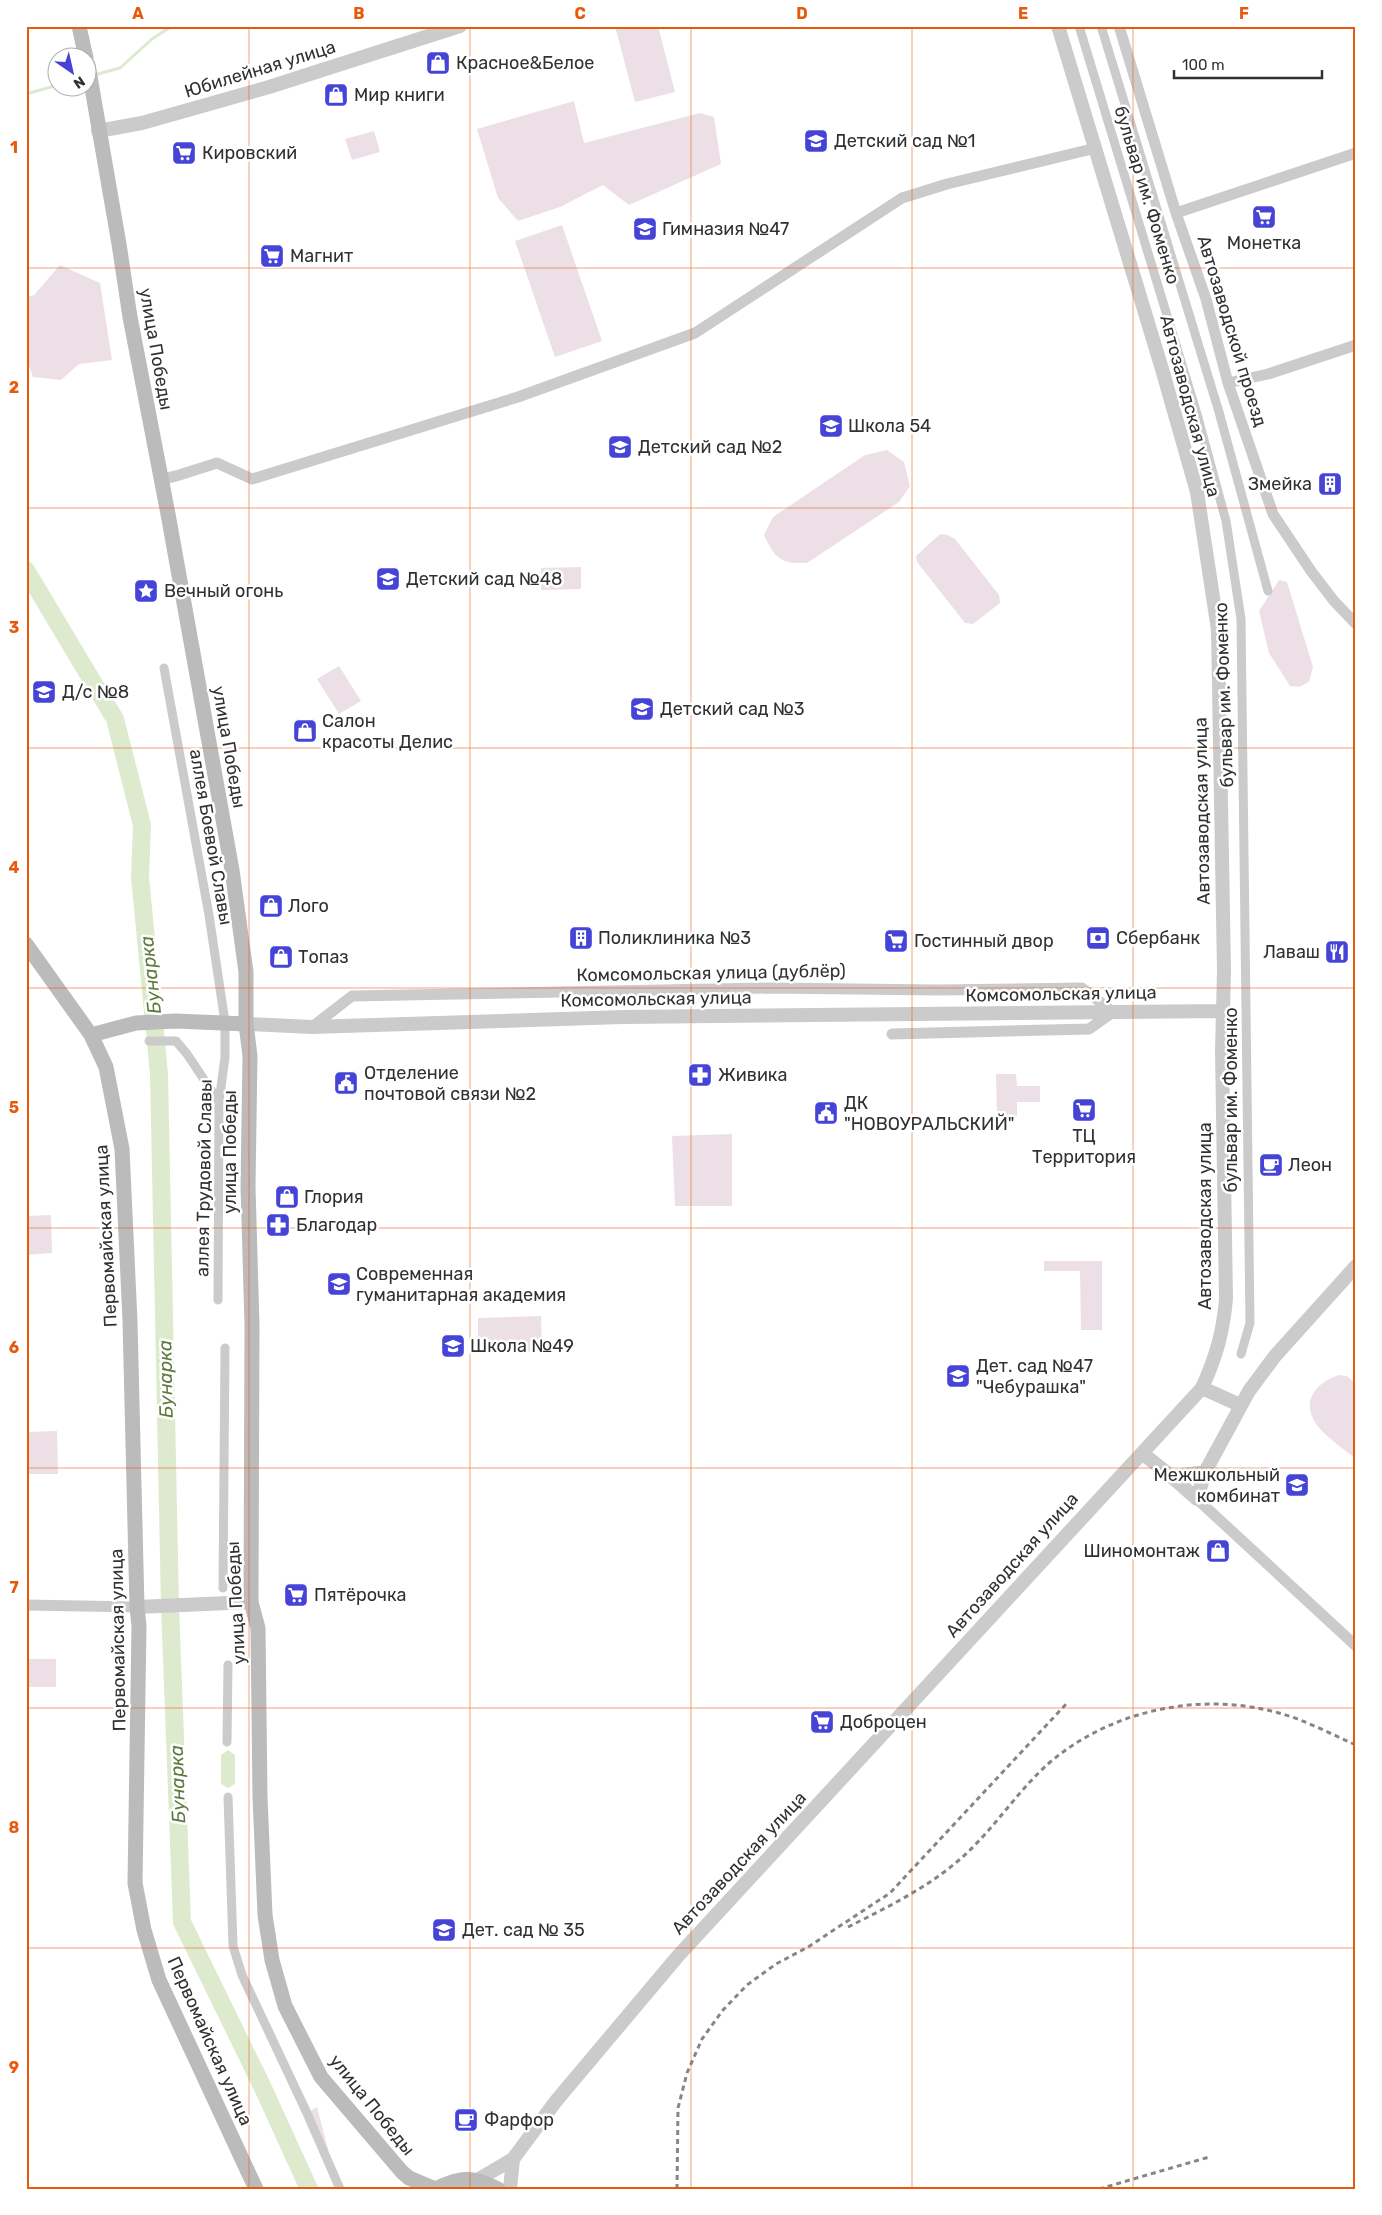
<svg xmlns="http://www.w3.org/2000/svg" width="1382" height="2215" font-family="Rubik,sans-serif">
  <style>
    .green { fill: #ece0e6 }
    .water { fill: #ddeace }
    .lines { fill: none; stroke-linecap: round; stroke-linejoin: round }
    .stream { stroke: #ddeace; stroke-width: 3 }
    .river { stroke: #ddeace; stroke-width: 18 }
    .pedestrian { stroke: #cbcbcb; stroke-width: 9 }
    .minor { stroke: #cbcbcb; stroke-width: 11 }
    .tertiary { stroke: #cbcbcb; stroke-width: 14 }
    .secondary { stroke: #bbb; stroke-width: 15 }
    .rail { stroke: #868686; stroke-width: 3; stroke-dasharray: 5 4; stroke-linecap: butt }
    .grid { fill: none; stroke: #e8590c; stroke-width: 1; stroke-opacity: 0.55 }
    .labels { text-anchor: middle; stroke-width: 5; stroke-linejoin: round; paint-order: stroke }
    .poi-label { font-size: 18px; fill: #313131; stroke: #fff; text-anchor: start }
    .street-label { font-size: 18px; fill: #313131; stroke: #fff }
    .water-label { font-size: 19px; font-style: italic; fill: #5e7a3d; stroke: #fff }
    .neatline { fill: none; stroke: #e8590c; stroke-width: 2 }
    .grid-label { font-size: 16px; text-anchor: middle; font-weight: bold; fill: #e8590c }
  </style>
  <rect width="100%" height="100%" fill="#fff"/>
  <path class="green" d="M615 26H658L675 92 635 102Z
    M574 101 584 143 700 113 714 117 721 164 629 205 603 185 560 207 518 221 498 198 477 129Z
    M374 131 380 152 352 160 345 139Z
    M562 225 602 341 555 357 515 241Z
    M60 265 100 283 112 360 79 364 61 380 33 377 26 357V297L34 295Z
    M887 450 904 462 910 486 899 502 807 563C781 564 775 559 764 535L773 517 865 455Z
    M940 534 948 535 955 539 999 595 1000 603 973 624 965 623 917 562 916 556Z
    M581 567V589L541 590V568Z
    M1279 580 1287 582 1313 667 1309 682 1299 687 1290 686 1269 653 1259 611Z
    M339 666 361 701 339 714 317 679Z
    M996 1074H1016L1017 1086H1040V1102H1017V1116L997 1117Z
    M732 1134V1206H675L672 1136Z
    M51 1215 52 1253 26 1255V1216Z
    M1044 1261H1102V1330H1081L1080 1271H1044Z
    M541 1316 542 1351 478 1353V1318Z
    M1339 1375 1347 1376 1356 1384V1459C1345 1450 1332 1441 1322 1431 1299 1407 1311 1384 1339 1375Z
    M57 1431 58 1474H26V1432Z
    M26 1659H56V1687H26Z
    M317 2107 330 2157 309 2112Z"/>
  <path class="water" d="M228 1750 235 1755V1784L228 1788 221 1784V1755Z"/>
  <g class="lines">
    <path class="stream" d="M94 75 120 68 152 39 172 26
      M26 94 58 85"/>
    <path class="river" d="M26 570 115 719 142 825 140 877 159 1074 170 1606 182 1922 263 2088 309 2189"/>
    <path class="pedestrian" d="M1079 26 1197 414 1226 521 1241 619 1250 1323 1241 1354
      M1101 26 1219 412 1268 591
      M164 668 209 915 225 1022V1057L219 1102 218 1300
      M149 1041H176L187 1054 219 1102
      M223 1588 225 1348
      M227 1742 228 1665
      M228 1797 233 1946 242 1975 306 2111 340 2189"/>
    <path class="minor" d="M1119 26 1176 213 1206 299 1228 383 1273 514 1311 571 1334 601 1356 624
      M1176 213 1356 153
      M1228 383 1268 374 1356 345
      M162 479 176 476 217 463 252 479 518 397 695 333 902 198 947 184 1096 148
      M312 1027 352 996 770 988 938 990 1082 988 1113 1012 1089 1029 892 1034
      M1197 1499 1356 1646
      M26 1605 137 1607"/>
    <path class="tertiary" d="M98 131 142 123 269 87 460 26
      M246 1024 312 1027 623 1017 1223 1011
      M1202 1388 1240 1405
      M1142 1453 1172 1477 1205 1472
      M1172 1477 1197 1499 1205 1472 1249 1391 1275 1356 1356 1266
      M137 1607 251 1602
      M479 2179 513 2159 556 2101 678 1956 1202 1388C1216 1357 1223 1333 1226 1299L1222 1051 1224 971 1218 630 1197 492 1162 369 1058 26
      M510 2189 513 2159"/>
    <path class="secondary" d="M79 26 86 58
      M88 65 119 244 130 317 168 514 232 870 246 972V1024L250 1056 248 1186 252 1325 251 1602 258 1628 260 1797 265 1915 272 1960 285 2006 321 2077 402 2172 409 2178 435 2189
      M26 944 91 1035 106 1067 122 1149 130 1321 137 1607 139 1626 135 1883 144 1930 159 1980 256 2189
      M91 1035 136 1023 176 1021 246 1024
      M435 2189C463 2176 471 2176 498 2189"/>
    <path class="rail" d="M848 1927C890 1906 935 1884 969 1851 997 1824 1019 1790 1048 1764 1110 1710 1200 1691 1279 1713 1305 1720 1331 1734 1356 1745
      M677 2189 678 2108 687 2073 702 2039 723 2010 747 1985 776 1964 808 1947 890 1893 1068 1702
      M1099 2189 1209 2157"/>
  </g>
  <path class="grid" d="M249 26V2189M470 26V2189M691 26V2189M912 26V2189M1133 26V2189M26 268H1356M26 508H1356M26 748H1356M26 988H1356M26 1228H1356M26 1468H1356M26 1708H1356M26 1948H1356"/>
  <defs>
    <symbol id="shop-square" viewBox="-11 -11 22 22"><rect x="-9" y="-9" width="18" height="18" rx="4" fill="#4544d7" stroke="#fff"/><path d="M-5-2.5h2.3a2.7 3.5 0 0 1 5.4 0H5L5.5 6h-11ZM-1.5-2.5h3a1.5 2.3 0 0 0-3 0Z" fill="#fff"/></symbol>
    <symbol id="school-square" viewBox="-11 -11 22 22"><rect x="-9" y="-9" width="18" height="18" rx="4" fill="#4544d7" stroke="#fff"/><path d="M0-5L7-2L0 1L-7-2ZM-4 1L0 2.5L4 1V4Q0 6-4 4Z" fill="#fff"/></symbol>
    <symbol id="supermarket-square" viewBox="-11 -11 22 22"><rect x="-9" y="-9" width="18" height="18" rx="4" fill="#4544d7" stroke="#fff"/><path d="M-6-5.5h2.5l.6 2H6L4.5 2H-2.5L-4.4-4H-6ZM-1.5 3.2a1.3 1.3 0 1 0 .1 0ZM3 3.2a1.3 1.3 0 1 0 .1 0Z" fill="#fff"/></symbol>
    <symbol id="building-square" viewBox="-11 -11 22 22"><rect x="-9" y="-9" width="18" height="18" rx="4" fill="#4544d7" stroke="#fff"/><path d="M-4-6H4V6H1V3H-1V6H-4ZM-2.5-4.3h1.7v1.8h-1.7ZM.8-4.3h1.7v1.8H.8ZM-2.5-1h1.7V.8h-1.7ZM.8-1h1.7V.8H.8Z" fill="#fff"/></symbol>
    <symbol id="sight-square" viewBox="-11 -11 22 22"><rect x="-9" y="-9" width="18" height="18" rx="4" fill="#4544d7" stroke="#fff"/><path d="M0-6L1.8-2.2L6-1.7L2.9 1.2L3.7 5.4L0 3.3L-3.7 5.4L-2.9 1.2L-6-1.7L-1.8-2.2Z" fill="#fff"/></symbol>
    <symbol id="bank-square" viewBox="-11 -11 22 22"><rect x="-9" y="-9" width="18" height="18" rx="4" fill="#4544d7" stroke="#fff"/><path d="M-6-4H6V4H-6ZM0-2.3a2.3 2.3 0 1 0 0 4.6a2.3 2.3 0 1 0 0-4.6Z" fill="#fff"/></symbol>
    <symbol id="restaurant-square" viewBox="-11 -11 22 22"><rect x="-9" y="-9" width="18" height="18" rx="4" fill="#4544d7" stroke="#fff"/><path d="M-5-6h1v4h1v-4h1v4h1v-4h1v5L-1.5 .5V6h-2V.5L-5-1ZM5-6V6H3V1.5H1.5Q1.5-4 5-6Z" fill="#fff"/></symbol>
    <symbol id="pharmacy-square" viewBox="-11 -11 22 22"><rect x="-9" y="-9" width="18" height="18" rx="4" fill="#4544d7" stroke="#fff"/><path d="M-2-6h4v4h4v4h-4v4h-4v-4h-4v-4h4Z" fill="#fff"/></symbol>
    <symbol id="civic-square" viewBox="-11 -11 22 22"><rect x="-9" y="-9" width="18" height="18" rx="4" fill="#4544d7" stroke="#fff"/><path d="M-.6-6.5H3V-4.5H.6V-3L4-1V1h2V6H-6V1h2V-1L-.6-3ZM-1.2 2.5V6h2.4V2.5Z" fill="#fff"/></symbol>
    <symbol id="cafe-square" viewBox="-11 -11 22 22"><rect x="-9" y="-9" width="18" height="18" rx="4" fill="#4544d7" stroke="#fff"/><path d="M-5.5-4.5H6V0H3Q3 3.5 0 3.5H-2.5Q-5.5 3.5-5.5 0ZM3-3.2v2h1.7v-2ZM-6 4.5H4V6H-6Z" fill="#fff"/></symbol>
    <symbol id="university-square" viewBox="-11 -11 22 22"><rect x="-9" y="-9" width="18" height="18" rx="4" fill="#4544d7" stroke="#fff"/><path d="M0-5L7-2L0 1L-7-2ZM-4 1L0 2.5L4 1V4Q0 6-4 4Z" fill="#fff"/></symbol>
  </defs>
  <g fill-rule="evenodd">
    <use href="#shop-square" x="424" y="49" width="28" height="28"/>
    <use href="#shop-square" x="322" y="81" width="28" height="28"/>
    <use href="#school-square" x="802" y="127" width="28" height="28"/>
    <use href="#supermarket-square" x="170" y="139" width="28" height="28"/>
    <use href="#supermarket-square" x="1250" y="203" width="28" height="28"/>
    <use href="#school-square" x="631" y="215" width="28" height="28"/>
    <use href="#supermarket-square" x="258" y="242" width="28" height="28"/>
    <use href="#school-square" x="817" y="412" width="28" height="28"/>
    <use href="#school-square" x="606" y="433" width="28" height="28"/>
    <use href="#building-square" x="1316" y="470" width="28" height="28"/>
    <use href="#school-square" x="374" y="565" width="28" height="28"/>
    <use href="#sight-square" x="132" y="577" width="28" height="28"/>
    <use href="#school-square" x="30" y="678" width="28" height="28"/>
    <use href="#school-square" x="628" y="695" width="28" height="28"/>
    <use href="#shop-square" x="291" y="717" width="28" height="28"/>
    <use href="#shop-square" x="257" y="892" width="28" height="28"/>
    <use href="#building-square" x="567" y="924" width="28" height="28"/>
    <use href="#bank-square" x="1084" y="924" width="28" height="28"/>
    <use href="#supermarket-square" x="882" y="927" width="28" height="28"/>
    <use href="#restaurant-square" x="1323" y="938" width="28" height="28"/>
    <use href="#shop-square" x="267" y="943" width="28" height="28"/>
    <use href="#pharmacy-square" x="686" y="1061" width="28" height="28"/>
    <use href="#civic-square" x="332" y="1069" width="28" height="28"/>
    <use href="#supermarket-square" x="1070" y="1096" width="28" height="28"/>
    <use href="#civic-square" x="812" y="1099" width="28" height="28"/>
    <use href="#cafe-square" x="1257" y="1151" width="28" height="28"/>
    <use href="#shop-square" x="273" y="1183" width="28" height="28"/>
    <use href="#pharmacy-square" x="264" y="1211" width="28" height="28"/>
    <use href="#university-square" x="325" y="1270" width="28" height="28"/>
    <use href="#school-square" x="439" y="1332" width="28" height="28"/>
    <use href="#school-square" x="944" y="1362" width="28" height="28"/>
    <use href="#school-square" x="1283" y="1471" width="28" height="28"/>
    <use href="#shop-square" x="1204" y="1537" width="28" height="28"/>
    <use href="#supermarket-square" x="282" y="1581" width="28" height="28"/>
    <use href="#supermarket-square" x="808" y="1708" width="28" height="28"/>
    <use href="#school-square" x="430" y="1916" width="28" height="28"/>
    <use href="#cafe-square" x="452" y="2106" width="28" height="28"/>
  </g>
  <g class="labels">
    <g class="poi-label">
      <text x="456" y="69">Красное&amp;Белое</text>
      <text x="354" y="101">Мир книги</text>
      <text x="834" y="147">Детский сад №1</text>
      <text x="202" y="159">Кировский</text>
      <text x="662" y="235">Гимназия №47</text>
      <text x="1264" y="249" text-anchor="middle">Монетка</text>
      <text x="290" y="262">Магнит</text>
      <text x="848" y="432">Школа 54</text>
      <text x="638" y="453">Детский сад №2</text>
      <text x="1312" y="490" text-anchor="end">Змейка</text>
      <text x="406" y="585">Детский сад №48</text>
      <text x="164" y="597">Вечный огонь</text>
      <text x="62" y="698">Д/с №8</text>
      <text x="660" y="715">Детский сад №3</text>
      <text x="322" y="727">Салон<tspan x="322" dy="21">красоты Делис</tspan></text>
      <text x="288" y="912">Лого</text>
      <text x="598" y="944">Поликлиника №3</text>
      <text x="1116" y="944">Сбербанк</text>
      <text x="914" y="947">Гостинный двор</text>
      <text x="1320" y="958" text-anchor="end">Лаваш</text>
      <text x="298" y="963">Топаз</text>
      <text x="364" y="1079">Отделение<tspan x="364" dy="21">почтовой связи №2</tspan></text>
      <text x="718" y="1081">Живика</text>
      <text x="844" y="1109">ДК<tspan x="844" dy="21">"НОВОУРАЛЬСКИЙ"</tspan></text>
      <text x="1084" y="1142" text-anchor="middle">ТЦ<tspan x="1084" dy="21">Территория</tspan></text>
      <text x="1288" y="1171">Леон</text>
      <text x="304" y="1203">Глория</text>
      <text x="296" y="1231">Благодар</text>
      <text x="356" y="1280">Современная<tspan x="356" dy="21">гуманитарная академия</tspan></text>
      <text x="470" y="1352">Школа №49</text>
      <text x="976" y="1372">Дет. сад №47<tspan x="976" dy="21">"Чебурашка"</tspan></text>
      <text x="1280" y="1481" text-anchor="end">Межшкольный<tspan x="1280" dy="21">комбинат</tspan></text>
      <text x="1200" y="1557" text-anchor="end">Шиномонтаж</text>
      <text x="314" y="1601">Пятёрочка</text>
      <text x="840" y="1728">Доброцен</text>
      <text x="462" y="1936">Дет. сад № 35</text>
      <text x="484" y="2126">Фарфор</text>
    </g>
    <g class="street-label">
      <text transform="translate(260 69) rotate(-17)" y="6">Юбилейная улица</text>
      <text transform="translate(1147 195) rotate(73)" y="6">бульвар им. Фоменко</text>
      <text transform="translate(1232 331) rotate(73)" y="6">Автозаводской проезд</text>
      <text transform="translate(156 349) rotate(80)" y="6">улица Победы</text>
      <text transform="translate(1190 406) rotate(75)" y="6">Автозаводская улица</text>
      <text transform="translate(1224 695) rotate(-92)" y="6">бульвар им. Фоменко</text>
      <text transform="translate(229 747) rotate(80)" y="6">улица Победы</text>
      <text transform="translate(1202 811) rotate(-91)" y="6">Автозаводская улица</text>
      <text transform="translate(211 837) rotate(80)" y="6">аллея Боевой Славы</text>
      <text transform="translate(711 973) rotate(-1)" y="6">Комсомольская улица (дублёр)</text>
      <text transform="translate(1061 994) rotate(-1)" y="6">Комсомольская улица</text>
      <text transform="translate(656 999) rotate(-1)" y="6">Комсомольская улица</text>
      <text transform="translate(1231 1100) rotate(-90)" y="6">бульвар им. Фоменко</text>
      <text transform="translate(230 1152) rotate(-90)" y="6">улица Победы</text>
      <text transform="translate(204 1178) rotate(-89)" y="6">аллея Трудовой Славы</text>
      <text transform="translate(1205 1216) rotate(-90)" y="6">Автозаводская улица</text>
      <text transform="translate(106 1236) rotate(-93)" y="6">Первомайская улица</text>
      <text transform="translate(1012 1565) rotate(-48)" y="6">Автозаводская улица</text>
      <text transform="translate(236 1603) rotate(-93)" y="6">улица Победы</text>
      <text transform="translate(118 1640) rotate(-91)" y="6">Первомайская улица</text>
      <text transform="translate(739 1863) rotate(-47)" y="6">Автозаводская улица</text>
      <text transform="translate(210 2041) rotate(66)" y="6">Первомайская улица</text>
      <text transform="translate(372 2105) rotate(51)" y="6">улица Победы</text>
    </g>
    <g class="water-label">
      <text transform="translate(150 975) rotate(-96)" y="7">Бунарка</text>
      <text transform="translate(165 1379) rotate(-91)" y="7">Бунарка</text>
      <text transform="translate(177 1784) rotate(-92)" y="7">Бунарка</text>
    </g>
  </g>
  <rect width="1382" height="2215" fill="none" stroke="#ffffff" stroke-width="55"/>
  <g transform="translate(72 72) rotate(146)"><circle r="24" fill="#ffffff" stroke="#adadad"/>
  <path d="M0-4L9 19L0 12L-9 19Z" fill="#4544d7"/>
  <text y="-8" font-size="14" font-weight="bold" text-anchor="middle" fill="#313131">N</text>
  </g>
  <path d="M1174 70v8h148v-8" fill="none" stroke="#313131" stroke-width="2.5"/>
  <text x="1182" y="70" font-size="15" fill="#313131" stroke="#ffffff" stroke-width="4" paint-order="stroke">100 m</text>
  <rect x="28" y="28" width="1326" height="2160" class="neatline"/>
  <g class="grid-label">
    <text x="138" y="19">A</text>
    <text x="359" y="19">B</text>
    <text x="580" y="19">C</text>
    <text x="802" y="19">D</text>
    <text x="1023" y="19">E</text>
    <text x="1244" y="19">F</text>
    <text x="14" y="153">1</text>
    <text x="14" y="393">2</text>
    <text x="14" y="633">3</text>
    <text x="14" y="873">4</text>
    <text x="14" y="1113">5</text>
    <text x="14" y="1353">6</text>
    <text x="14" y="1593">7</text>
    <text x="14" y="1833">8</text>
    <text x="14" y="2073">9</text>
  </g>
</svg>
